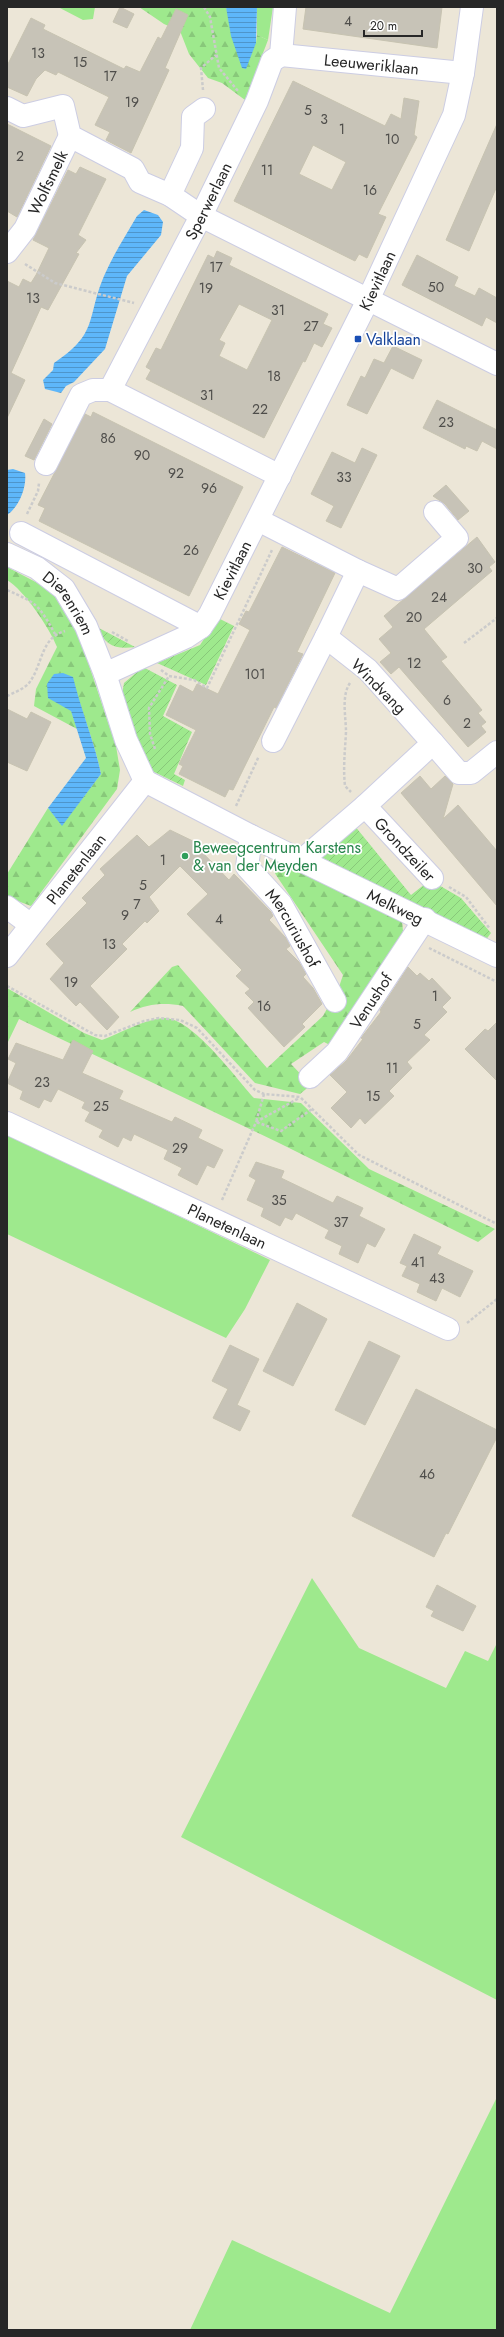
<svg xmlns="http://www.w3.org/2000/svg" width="504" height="2337" font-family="Jost,sans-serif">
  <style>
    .grass { fill: #9ee98d }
    .forest { fill: url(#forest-firs) }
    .garden { fill: url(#garden-furrows) }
    .water { fill: url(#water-rules) }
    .building { fill: #c7c3b7; stroke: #c7c3b1; fill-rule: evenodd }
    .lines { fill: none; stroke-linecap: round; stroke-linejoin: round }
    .minor-casing { stroke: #cccde3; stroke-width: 24 }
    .path { stroke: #cbcbcb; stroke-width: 2.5; stroke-dasharray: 3 2; stroke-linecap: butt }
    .minor { stroke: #fff; stroke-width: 22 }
    .transit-dot { fill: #1a4fb4; stroke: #fff; stroke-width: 1.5 }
    .leisure-dot { fill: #2e9e5b; stroke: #fff; stroke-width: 1.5 }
    .labels { text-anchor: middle; stroke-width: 3.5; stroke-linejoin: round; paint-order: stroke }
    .number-label { font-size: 14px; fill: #4f4e4b }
    .street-label { font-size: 16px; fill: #272727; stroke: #fff }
    .transit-label { font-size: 16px; fill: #164399; stroke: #fff; text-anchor: start }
    .leisure-label { font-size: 16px; fill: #27864d; stroke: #fff; text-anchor: start }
  </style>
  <defs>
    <pattern id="forest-firs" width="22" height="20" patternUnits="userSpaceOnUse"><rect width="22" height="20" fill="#9ee98d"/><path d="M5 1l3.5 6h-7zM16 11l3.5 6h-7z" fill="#88c87a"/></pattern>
    <pattern id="garden-furrows" width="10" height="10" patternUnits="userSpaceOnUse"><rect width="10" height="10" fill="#9ee98d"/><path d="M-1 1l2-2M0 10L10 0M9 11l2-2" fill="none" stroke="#88c87a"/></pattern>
    <pattern id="water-rules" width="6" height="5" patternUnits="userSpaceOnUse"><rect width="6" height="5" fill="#5eb7fa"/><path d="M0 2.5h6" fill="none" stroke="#4e95ca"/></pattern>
  </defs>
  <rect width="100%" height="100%" fill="#ece6d7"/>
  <path class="grass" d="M58 7H95L93 19 83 20Z
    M257 7H273L268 40 257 35Z
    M7 1134 270 1260 245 1309 226 1338 7 1234Z
    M312 1578 359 1648 446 1688 465 1651 488 1661 497 1643V2000L181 1837Z
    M497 2097V2330H190L232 2240 390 2313Z"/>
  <path class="forest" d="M139 7H226L229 16 256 43 257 35 268 40 245 100 222 83 208 78 189 54 180 31 164 24Z
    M7 567 49 589 70 616 84 650 116 746 120 770 117 789 31 906 7 897V874L48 808 62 825 101 774C94 740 81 710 72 677L71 710 77 729 34 706 36 689 57 647C50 629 24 590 7 580Z
    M277 862 402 921 403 931 391 958 334 1047 324 1042 291 1064 311 1085 300 1094 255 1083 183 1006C163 1002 148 1004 130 1012L172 967 178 965 267 1068 323 1016 339 987 343 975 276 875 272 867Z
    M7 988 84 1033 102 1040C120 1033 143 1020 163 1018 191 1016 235 1077 254 1098L301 1103 369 1169 495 1229 478 1242 279 1143 19 1019 7 1044Z"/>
  <path class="garden" d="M218 618 234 626 206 685 157 663 200 645Z
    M97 627 135 647C116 650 104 645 97 627Z
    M143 667 177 685 163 716 192 732 174 774 185 780 183 786 150 770 121 700 124 683Z
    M354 825 411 895 430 880 461 898 491 933 485 941 323 858V851Z"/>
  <path class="water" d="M226 7H257L256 43 246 69 242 68 231 36Z
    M144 210 158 215 163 222 161 235 127 276 105 349 74 382 66 386 61 393 45 389 43 380 53 370 54 363C99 333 86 319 104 276 113 255 126 235 137 216Z
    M13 469 25 473C27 487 19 507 7 515V470Z
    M63 673 73 677C81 710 94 740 101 774L62 826 48 808 86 758 71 711 48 698 47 684 54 674Z"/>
  <path class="building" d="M120 7 134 14 127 28 113 22Z
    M306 7H442L437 48 303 29Z
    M176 9 188 15 165 68 169 70 131 153 106 140 110 132 95 125 109 97 58 72 56 75 45 70 36 79 27 96 7 87V66L31 18 45 25 43 29 124 69 126 66 140 72 158 37 161 39Z
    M293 81 385 126 391 114 401 119 404 98 419 101 414 135 417 137 378 214 386 217 367 258 359 254 355 261 234 201ZM313 145 346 162 332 190 299 174Z
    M7 124 51 146 17 217 7 211Z
    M497 124V186L469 251 446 240Z
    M80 167 106 179 78 235 86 240 76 253 79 254 48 310 41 307 11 373 25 380 7 418V281L19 287 23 279 31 283 36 275 49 248 33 240 68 170 76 174Z
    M217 251 232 258 229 265 328 314 323 324 332 328 322 347 314 343 305 362 303 361 264 438 146 379 151 370 146 367 156 348 161 350 208 255 214 258ZM239 304 272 320 247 370 219 356 225 343 219 340Z
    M417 255 458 277 454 286 475 296 479 288 497 298V323L486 317 482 326 402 285Z
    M393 346 422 360 413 379 391 368 367 414 347 405 361 376 365 378 374 359 384 363Z
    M437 400 497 430V449L482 441 477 451 466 446 465 449 423 428Z
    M93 412 243 487 189 596 39 521 45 508 38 505 85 414 91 417Z
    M44 419 52 424 34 460 25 456Z
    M362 448 377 455 341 528 326 521 334 506 311 494 332 452 355 463Z
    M446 485 469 511 458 520 445 504 433 496Z
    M477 537 495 562 489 567 492 571 424 629 447 657 441 661 482 710 478 713 486 722 481 726 486 732 468 747 399 667 391 674 380 662 391 653 379 639 393 627 384 616Z
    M282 547 335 573 297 652 303 654 276 708 274 707 233 790 229 789 225 797 179 774 183 766 179 764 196 730 166 715 180 685 193 692 197 684 218 694 250 630 239 624 246 611 249 612Z
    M7 709 27 719 31 712 51 722 27 771 7 762Z
    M420 776 431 789 445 776 453 784 443 819 458 805 497 851V906L401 793Z
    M170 830 199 844 198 848 229 880 234 874 271 912 273 916 269 920 286 938 290 946 286 949 299 962 306 974 303 977 313 988 322 1004 302 1024 305 1027 284 1047 248 1008 254 1002 245 993 250 989 236 976 242 970 187 914 208 894 180 866 149 897 159 911 147 923 145 921 122 944 127 949 90 986 119 1017 107 1030 80 1002 76 1006 50 979 64 963 46 944 87 903 82 898 105 875 100 869 137 835 149 847Z
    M408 967 417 976 420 973 429 981 432 978 451 998 442 1007 447 1012 424 1035 430 1040 407 1062 412 1068 389 1091 394 1096 365 1124 360 1118 351 1128 331 1108 347 1092 330 1075 346 1061 363 1039 361 1038 381 1012 380 1010Z
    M497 1022V1081L465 1049 485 1029 488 1031Z
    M73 1040 93 1051 82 1073 123 1091 119 1099 172 1122 175 1117 202 1130 198 1138 223 1150 214 1168 207 1165 197 1185 178 1175 182 1168 164 1159 168 1150 134 1134 131 1141 123 1137 118 1147 99 1137 103 1130 85 1121 90 1112 82 1108 85 1102 58 1089 51 1102 44 1099 39 1108 20 1099 23 1091 7 1083 16 1063 8 1059 16 1043 63 1060Z
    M256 1162 284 1171 281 1178 333 1203 337 1196 363 1208 359 1216 385 1229 375 1247 367 1243 358 1263 339 1254 342 1246 325 1238 329 1230 296 1213 292 1220 285 1217 280 1226 261 1216 264 1208 247 1200 256 1180 249 1176Z
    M414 1234 441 1247 437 1254 473 1271 460 1297 442 1288 436 1301 417 1292 420 1284 402 1276 407 1266 400 1263Z
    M297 1303 327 1319 293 1386 263 1371Z
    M369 1341 400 1356 365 1425 335 1410Z
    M230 1345 259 1359 237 1405 250 1411 240 1431 213 1418 228 1389 212 1381Z
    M416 1389 497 1430V1437L448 1534 446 1533 434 1557 352 1516Z
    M437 1585 476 1606 463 1631 431 1616 434 1611 426 1607Z"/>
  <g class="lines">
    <defs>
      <g id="minor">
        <path id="s1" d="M281 55 463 73"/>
        <path d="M7 108 23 116 63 106 70 136 133 169 140 182 170 195 201 216 497 364"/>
        <path d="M170 195 192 148 193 117 204 109"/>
        <path id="s2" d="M7 252 25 229 70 136"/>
        <path id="s3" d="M110 390 201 216 257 101 272 61 281 55 285 7"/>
        <path d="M46 464 81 395 93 390H110L280 476"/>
        <path d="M258 520 358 571"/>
        <path d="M21 533 201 627"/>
        <path id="s4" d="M7 554 37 568 64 589 86 626 105 674 126 740 145 781"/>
        <path id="s5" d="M105 674 186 637 201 627 210 614 368 300 454 115 463 73 472 7"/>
        <path d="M273 741 326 637"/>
        <path d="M433 743 459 773H471L497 752"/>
        <path id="s6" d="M145 781 251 836 497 956"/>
        <path id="s7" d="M365 806 432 878"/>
        <path id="s8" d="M251 836 247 867 281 904 335 1001"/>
        <path d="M302 860 365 806 433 743 368 670 326 637 358 571 398 589 457 538 435 512"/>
        <path d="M7 907 31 925"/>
        <path id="s9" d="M7 956 145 781"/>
        <path id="s10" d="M310 1077 337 1052 425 919"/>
        <path id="s11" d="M7 1123 448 1329"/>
      </g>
    </defs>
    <use href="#minor" class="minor-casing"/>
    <path class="path" d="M204 7 210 17 219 68 238 91
      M203 90 201 68 216 55
      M25 264 55 283 134 303
      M27 514 38 491 39 483
      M7 590C37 603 39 605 55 634
      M112 632 128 641
      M464 643 497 618
      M161 670 169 676 194 680 207 688 272 550
      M350 683C341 696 346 717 346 732 345 751 343 767 345 786L351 792
      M7 696C13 693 24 689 29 683 43 665 40 638 65 631
      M155 749 150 734 149 708 169 676
      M236 806 259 756
      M449 887 466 897 490 929
      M429 948 497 982
      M7 986 95 1035 105 1036 144 1021 159 1018 180 1020 197 1028 255 1090 264 1094 300 1097 359 1155 497 1224
      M264 1094 256 1122 281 1131 312 1109
      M222 1200 256 1122 299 1098
      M467 1323 497 1299"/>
    <use href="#minor" class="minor"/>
  </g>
  <rect class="transit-dot" x="354" y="335" width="8" height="8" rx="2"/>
  <circle class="leisure-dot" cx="185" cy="856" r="4"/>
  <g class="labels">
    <g class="number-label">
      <text x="348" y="26">4</text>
      <text x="38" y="58">13</text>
      <text x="80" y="67">15</text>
      <text x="110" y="81">17</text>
      <text x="132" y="107">19</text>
      <text x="308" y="115">5</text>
      <text x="324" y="124">3</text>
      <text x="342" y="134">1</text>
      <text x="392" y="144">10</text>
      <text x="20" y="161">2</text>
      <text x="267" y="175">11</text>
      <text x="370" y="195">16</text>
      <text x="216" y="272">17</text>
      <text x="436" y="292">50</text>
      <text x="206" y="293">19</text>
      <text x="33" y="303">13</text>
      <text x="278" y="315">31</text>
      <text x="311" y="331">27</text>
      <text x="274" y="381">18</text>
      <text x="207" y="400">31</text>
      <text x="260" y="414">22</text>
      <text x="446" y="427">23</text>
      <text x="108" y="443">86</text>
      <text x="142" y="460">90</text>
      <text x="176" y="478">92</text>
      <text x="344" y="482">33</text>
      <text x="209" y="493">96</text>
      <text x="191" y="555">26</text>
      <text x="475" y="573">30</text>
      <text x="439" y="602">24</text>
      <text x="414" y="622">20</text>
      <text x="414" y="668">12</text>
      <text x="255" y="679">101</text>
      <text x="447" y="705">6</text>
      <text x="467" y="728">2</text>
      <text x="163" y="865">1</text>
      <text x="143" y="890">5</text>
      <text x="137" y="909">7</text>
      <text x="125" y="920">9</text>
      <text x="219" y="924">4</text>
      <text x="109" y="949">13</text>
      <text x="71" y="987">19</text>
      <text x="435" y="1001">1</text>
      <text x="264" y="1011">16</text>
      <text x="417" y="1029">5</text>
      <text x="392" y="1073">11</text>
      <text x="42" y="1087">23</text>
      <text x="373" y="1101">15</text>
      <text x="101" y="1111">25</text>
      <text x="180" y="1153">29</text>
      <text x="279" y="1205">35</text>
      <text x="341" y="1227">37</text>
      <text x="418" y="1267">41</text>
      <text x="437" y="1283">43</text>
      <text x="427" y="1479">46</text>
    </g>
    <g class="street-label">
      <text dy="6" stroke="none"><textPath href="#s1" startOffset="91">Leeuweriklaan</textPath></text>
      <text dy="6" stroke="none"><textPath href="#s2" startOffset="81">Wolfsmelk</textPath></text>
      <text dy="6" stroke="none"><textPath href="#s3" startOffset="213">Sperwerlaan</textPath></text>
      <text dy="6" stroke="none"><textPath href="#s5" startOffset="496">Kievitlaan</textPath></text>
      <text dy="6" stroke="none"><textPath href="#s5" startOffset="172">Kievitlaan</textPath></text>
      <text dy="6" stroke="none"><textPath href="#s4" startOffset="81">Dierenriem</textPath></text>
      <text transform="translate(379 686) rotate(45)" y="6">Windvang</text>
      <text dy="6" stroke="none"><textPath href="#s7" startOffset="59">Grondzeiler</textPath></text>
      <text dy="6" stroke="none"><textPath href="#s9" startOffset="111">Planetenlaan</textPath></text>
      <text dy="6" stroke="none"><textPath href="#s6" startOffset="280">Melkweg</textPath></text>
      <text dy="6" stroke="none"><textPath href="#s8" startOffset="108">Mercuriushof</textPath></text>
      <text dy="6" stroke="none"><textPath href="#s10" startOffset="98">Venushof</textPath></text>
      <text dy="6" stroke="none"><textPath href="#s11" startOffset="243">Planetenlaan</textPath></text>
    </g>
    <g class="transit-label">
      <text x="366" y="345">Valklaan</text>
    </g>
    <g class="leisure-label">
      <text x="193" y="853">Beweegcentrum Karstens<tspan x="193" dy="18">&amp; van der Meyden</tspan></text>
    </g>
  </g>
  <rect width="504" height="2337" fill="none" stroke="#272727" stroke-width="16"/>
  <path d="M364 30v6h58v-6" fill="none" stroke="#272727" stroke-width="2"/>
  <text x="370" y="30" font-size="12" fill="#272727" stroke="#ffffff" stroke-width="3" paint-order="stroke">20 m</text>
</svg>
